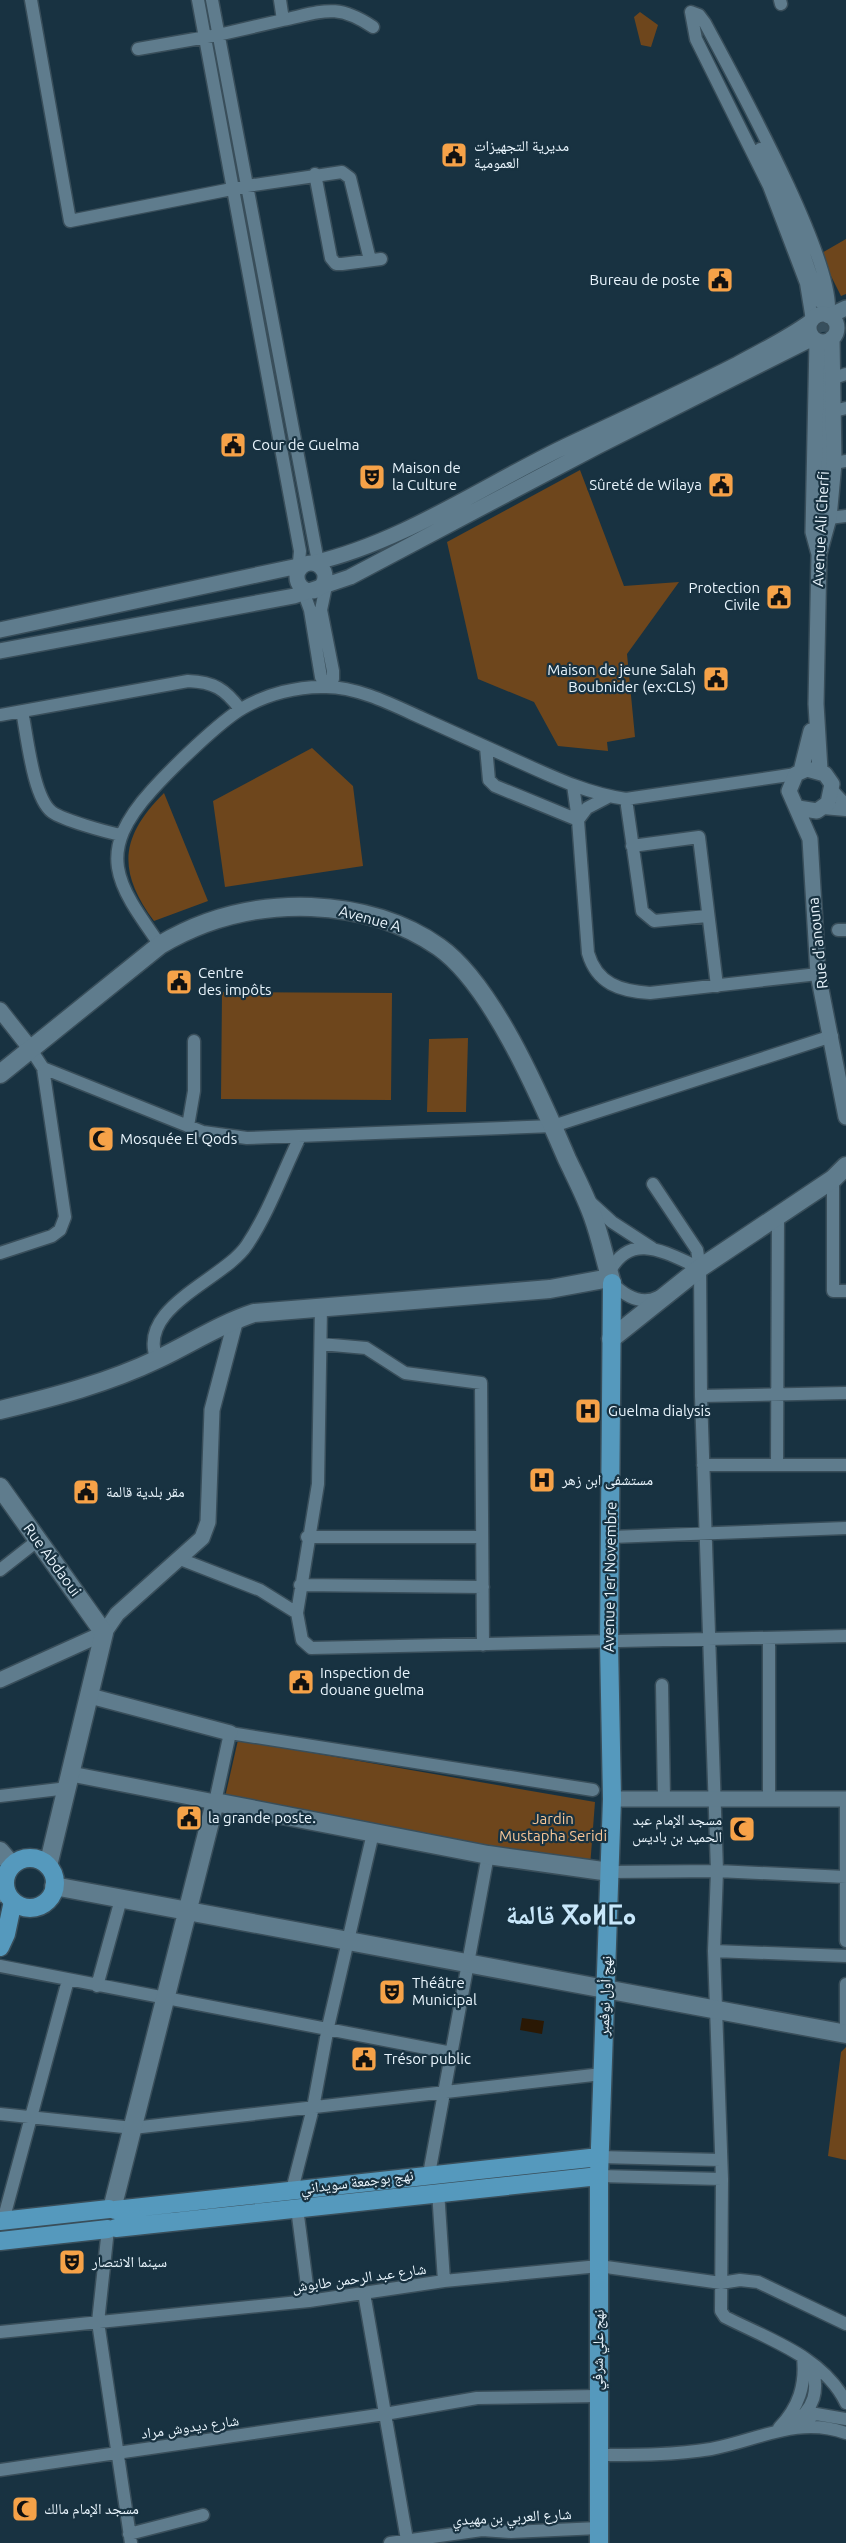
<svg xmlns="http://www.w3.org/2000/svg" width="846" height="2543" font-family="Ubuntu,'Noto Naskh Arabic','Noto Sans Tifinagh',sans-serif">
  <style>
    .green { fill: #6e461c }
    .water { fill: #2a1804 }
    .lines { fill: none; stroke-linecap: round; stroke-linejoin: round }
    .minor-tunnel { stroke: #374f5d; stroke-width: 12; stroke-dasharray: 12 6; stroke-linecap: butt }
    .minor-casing { stroke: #394e5a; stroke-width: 15 }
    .tertiary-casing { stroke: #394e5a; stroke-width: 18 }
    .secondary-casing { stroke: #394e5a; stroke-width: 21 }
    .primary-casing { stroke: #394e5a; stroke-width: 21 }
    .minor { stroke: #5f7c8d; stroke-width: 12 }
    .tertiary { stroke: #5f7c8d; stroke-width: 15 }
    .secondary { stroke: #5f7c8d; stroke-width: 18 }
    .primary { stroke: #5599bd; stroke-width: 18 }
    .labels { text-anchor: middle; stroke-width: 4.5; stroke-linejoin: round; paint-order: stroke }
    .poi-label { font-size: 15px; fill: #e9f5fd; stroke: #183241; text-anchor: start }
    .street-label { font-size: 15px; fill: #e9f5fd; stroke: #183241 }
    .park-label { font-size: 15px; fill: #f8c697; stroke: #183241 }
    .town-label { font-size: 27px; font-weight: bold; fill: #c8e7fa; stroke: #183241 }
  </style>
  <rect width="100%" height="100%" fill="#183241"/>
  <path class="green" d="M640 12 658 25 651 47 641 45 634 17Z
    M846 239V294L841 296 820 254Z
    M580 470 624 586 679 582 627 654 635 737 607 742 608 751 558 746 534 702 478 679 447 542Z
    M312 748 353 786 363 866 225 887 213 801Z
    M164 793 208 901 154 921C117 871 120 837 164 793Z
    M222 992 392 993 391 1100 221 1099Z
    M468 1038 466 1112H427L429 1039Z
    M238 1740 595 1802 590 1867 225 1797Z
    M846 2047V2160L828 2156 841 2052Z"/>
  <path class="water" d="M522 2018 544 2021 542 2034 520 2030Z"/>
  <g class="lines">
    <path class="minor-tunnel" d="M820 302 824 352"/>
    <defs>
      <path id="minor" d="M31 0 70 221 247 186 342 172 350 178 370 260
        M198 0 300 551 298 573
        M212 0 318 562 322 569
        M780 0 781 4
        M283 20C324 11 337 3 373 27
        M138 49 218 35 283 20 280 0
        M760 149 787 203 820 302
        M315 174 331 258 336 264H342L381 259
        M812 320 806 283 769 186 696 39 691 12 699 15 705 23C731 72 841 270 828 316
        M834 378 846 374
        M834 411 846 408
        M834 463 846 461
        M829 518 846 516
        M820 532 824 354
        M302 588 310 610 321 677 327 686 333 679V671L321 610 326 586 325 579
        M22 711C27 735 33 798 52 812 63 820 106 832 121 835
        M0 715 188 681C214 682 225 689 240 709
        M486 747 489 780 495 786 578 820 573 785
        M833 791 846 805
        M608 797 587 808 578 820 588 953C597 984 620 991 650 993L818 974
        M626 799 642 911 654 921 707 916
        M823 808 846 810
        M632 846 699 837 717 986
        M838 930H846
        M160 945C117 884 94 854 152 790 171 769 220 721 243 708 267 694 298 686 326 687 359 687 395 706 424 719 458 734 491 749 524 764 557 779 590 794 626 799L796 774
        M30 1048 43 1068 203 1132 247 1138 553 1126 832 1036
        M188 1126 194 1091V1041
        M833 1179V1291H846
        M653 1184 697 1250 700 1268 701 1396 717 1871 714 1951 722 2179 721 2311 725 2317C768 2339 824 2357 846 2403
        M589 1201 612 1222 652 1248
        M0 1253 52 1236 60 1230 65 1217 43 1068
        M609 1273C630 1229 668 1254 700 1268
        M612 1283C624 1295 640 1306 658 1297
        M321 1344 366 1348 405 1373 481 1383 483 1645
        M157 1360C135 1307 224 1280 247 1245 269 1212 283 1172 300 1137
        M701 1396 846 1393
        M703 1465H846
        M777 1465 778 1215
        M307 1537H482
        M611 1537 846 1528
        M180 1559 260 1590 297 1613 302 1640 311 1648 846 1636
        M0 1570 37 1541
        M300 1585 483 1587
        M297 1613 318 1484 321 1307
        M769 1638V1798
        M662 1685 664 1798
        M0 1796 68 1788
        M846 1799V1941
        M215 1802 230 1733 593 1790
        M610 1872 717 1871 846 1877
        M0 1896 7 1892
        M714 1951 846 1956
        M0 1966 452 2053
        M97 1986 121 1899
        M846 2034V1984
        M0 2114 133 2128 602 2074
        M599 2157 721 2160
        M429 2174 488 1855
        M599 2176 722 2179
        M292 2190 313 2108 328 2027 373 1833
        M438 2191 444 2281
        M297 2208 309 2301
        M3 2221 68 1980
        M108 2229 98 2322 131 2543
        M364 2293 407 2540
        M0 2332 309 2301 444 2281 599 2266 721 2283 740 2280 758 2282 846 2324
        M800 2422 816 2414 846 2419
        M791 2426C815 2408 820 2391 811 2363
        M779 2428C799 2407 806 2385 803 2357
        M601 2455C637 2455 675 2455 711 2449 759 2440 797 2416 846 2433
        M0 2470 385 2414 477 2398 597 2396
        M129 2534 203 2515
        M390 2543 482 2530 511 2532 599 2528"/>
      <path id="tertiary" d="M809 328a14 14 0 1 1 28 0a14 14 0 1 1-28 0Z
        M829 316 846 308
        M817 341 813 532 819 554 816 704 820 770
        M819 554 829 518 834 463 832 338
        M313 563C403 542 481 487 564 447 621 420 679 394 736 365 761 351 787 339 810 322
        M297 577a14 14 0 1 1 28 0a14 14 0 1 1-28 0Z
        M0 630 303 565
        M0 651 294 596 350 577 598 446 813 338
        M801 771 811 731
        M798 808 817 811 828 803 832 784 825 774 807 769 796 774 789 791 810 839 818 974 846 1117
        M0 1010 30 1048
        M0 1680 104 1633 117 1614 202 1538 208 1522 212 1410 236 1319
        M90 1696 230 1733
        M71 1774 215 1802
        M612 1799H846"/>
      <path id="secondary" d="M0 1074 160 945C207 917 257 905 311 907 356 909 402 921 439 947 493 985 541 1099 567 1159 576 1178 586 1197 593 1217 601 1239 605 1261 612 1283
        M611 1339 700 1268 833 1179 846 1166
        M0 1410C54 1397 108 1383 158 1359 190 1344 220 1324 254 1313L550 1289 610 1278
        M0 1487 104 1633 48 1866
        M0 1851 12 1865
        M54 1886 846 2034
        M112 2209 215 1802 488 1855 610 1872"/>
      <path id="primary" d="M5 1883a25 25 0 1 1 50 0a25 25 0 1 1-50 0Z
        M0 1947 6 1934 13 1901
        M115 2210 599 2157
        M0 2221 109 2209
        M116 2228 599 2176
        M0 2241 108 2229
        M599 2543V2176L612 1799 609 1643 612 1283"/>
    </defs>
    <use href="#minor" class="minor-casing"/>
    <use href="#tertiary" class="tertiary-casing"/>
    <use href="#secondary" class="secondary-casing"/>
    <use href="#primary" class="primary-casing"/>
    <use href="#minor" class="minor"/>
    <use href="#tertiary" class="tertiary"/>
    <use href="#secondary" class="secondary"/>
    <use href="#primary" class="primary"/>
  </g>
  <defs>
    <symbol id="civic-square" viewBox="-11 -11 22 22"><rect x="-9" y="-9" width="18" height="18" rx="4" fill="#f6a248" stroke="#183241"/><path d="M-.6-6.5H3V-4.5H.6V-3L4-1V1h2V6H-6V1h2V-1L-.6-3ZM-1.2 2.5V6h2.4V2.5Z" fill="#111"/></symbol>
    <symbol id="theatre-square" viewBox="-11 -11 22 22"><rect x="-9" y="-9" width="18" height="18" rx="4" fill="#f6a248" stroke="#183241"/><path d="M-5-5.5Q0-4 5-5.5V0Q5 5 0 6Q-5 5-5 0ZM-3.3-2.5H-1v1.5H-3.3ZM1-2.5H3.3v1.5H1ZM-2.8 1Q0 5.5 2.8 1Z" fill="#111"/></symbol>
    <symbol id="mosque-square" viewBox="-11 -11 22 22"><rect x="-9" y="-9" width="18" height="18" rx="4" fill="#f6a248" stroke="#183241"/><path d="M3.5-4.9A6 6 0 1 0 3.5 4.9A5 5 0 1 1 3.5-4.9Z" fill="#111"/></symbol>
    <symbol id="hospital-square" viewBox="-11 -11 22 22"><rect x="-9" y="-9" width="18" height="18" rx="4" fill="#f6a248" stroke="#183241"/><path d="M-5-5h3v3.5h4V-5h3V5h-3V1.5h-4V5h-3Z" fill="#111"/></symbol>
  </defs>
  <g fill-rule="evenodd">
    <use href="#civic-square" x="439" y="140" width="30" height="30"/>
    <use href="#civic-square" x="705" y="265" width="30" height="30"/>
    <use href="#civic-square" x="218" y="430" width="30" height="30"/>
    <use href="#theatre-square" x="357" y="462" width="30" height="30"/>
    <use href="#civic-square" x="706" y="470" width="30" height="30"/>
    <use href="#civic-square" x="764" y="582" width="30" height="30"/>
    <use href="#civic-square" x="701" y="664" width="30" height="30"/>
    <use href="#civic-square" x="164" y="967" width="30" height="30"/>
    <use href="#mosque-square" x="86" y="1124" width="30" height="30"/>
    <use href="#hospital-square" x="573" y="1396" width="30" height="30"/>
    <use href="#hospital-square" x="527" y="1465" width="30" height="30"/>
    <use href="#civic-square" x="71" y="1477" width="30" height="30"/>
    <use href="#civic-square" x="286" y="1667" width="30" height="30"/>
    <use href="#civic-square" x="174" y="1803" width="30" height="30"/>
    <use href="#mosque-square" x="727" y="1814" width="30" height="30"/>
    <use href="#theatre-square" x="377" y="1977" width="30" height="30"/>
    <use href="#civic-square" x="349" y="2044" width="30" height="30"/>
    <use href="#theatre-square" x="57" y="2247" width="30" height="30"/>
    <use href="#mosque-square" x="10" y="2494" width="30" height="30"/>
  </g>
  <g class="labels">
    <g class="poi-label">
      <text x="474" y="151">مديرية التجهيزات<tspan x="474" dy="17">العمومية</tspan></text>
      <text x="700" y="285" text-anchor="end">Bureau de poste</text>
      <text x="252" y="450">Cour de Guelma</text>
      <text x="392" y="473">Maison de<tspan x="392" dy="17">la Culture</tspan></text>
      <text x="702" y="490" text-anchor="end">Sûreté de Wilaya</text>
      <text x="760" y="593" text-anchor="end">Protection<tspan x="760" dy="17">Civile</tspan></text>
      <text x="696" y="675" text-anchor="end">Maison de jeune Salah<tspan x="696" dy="17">Boubnider (ex:CLS)</tspan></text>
      <text x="198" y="978">Centre<tspan x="198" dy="17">des impôts</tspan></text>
      <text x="120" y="1144">Mosquée El Qods</text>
      <text x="608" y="1416">Guelma dialysis</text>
      <text x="562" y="1485">مستشفى ابن زهر</text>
      <text x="106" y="1497">مقر بلدية قالمة</text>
      <text x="320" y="1678">Inspection de<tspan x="320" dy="17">douane guelma</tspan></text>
      <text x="208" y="1823">la grande poste.</text>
      <text x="722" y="1825" text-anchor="end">مسجد الإمام عبد<tspan x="722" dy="17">الحميد بن باديس</tspan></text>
      <text x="412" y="1988">Théâtre<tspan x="412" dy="17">Municipal</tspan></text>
      <text x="384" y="2064">Trésor public</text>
      <text x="92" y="2267">سينما الانتصار</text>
      <text x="44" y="2514">مسجد الإمام مالك</text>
    </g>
    <g class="street-label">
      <text transform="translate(821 529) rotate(-87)" y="5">Avenue Ali Cherfi</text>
      <text transform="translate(370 919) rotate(15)" y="5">Avenue A</text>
      <text transform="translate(818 943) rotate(-96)" y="5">Rue d'anouna</text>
      <text transform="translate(52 1560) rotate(54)" y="5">Rue Abdaoui</text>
      <text transform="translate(610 1577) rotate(-89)" y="5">Avenue 1er Novembre</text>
      <text transform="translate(605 1996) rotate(-88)" y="5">نهج أول نوفمبر</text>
      <text transform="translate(357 2182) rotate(-7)" y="5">نهج بوجمعة سويداني</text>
      <text transform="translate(359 2278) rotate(-8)" y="5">شارع عبد الرحمن طابوش</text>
      <text transform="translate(598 2350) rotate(-89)" y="5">نهج علي شرفي</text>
      <text transform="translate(190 2427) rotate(-8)" y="5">شارع ديدوش مراد</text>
      <text transform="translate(512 2517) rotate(-3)" y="5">شارع العربي بن مهيدي</text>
    </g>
    <g class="park-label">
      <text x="553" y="1824">Jardin<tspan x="553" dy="17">Mustapha Seridi</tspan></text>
    </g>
    <g class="town-label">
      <text x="571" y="1924">قالمة ⴳⴰⵍⵎⴰ</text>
    </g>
  </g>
</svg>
